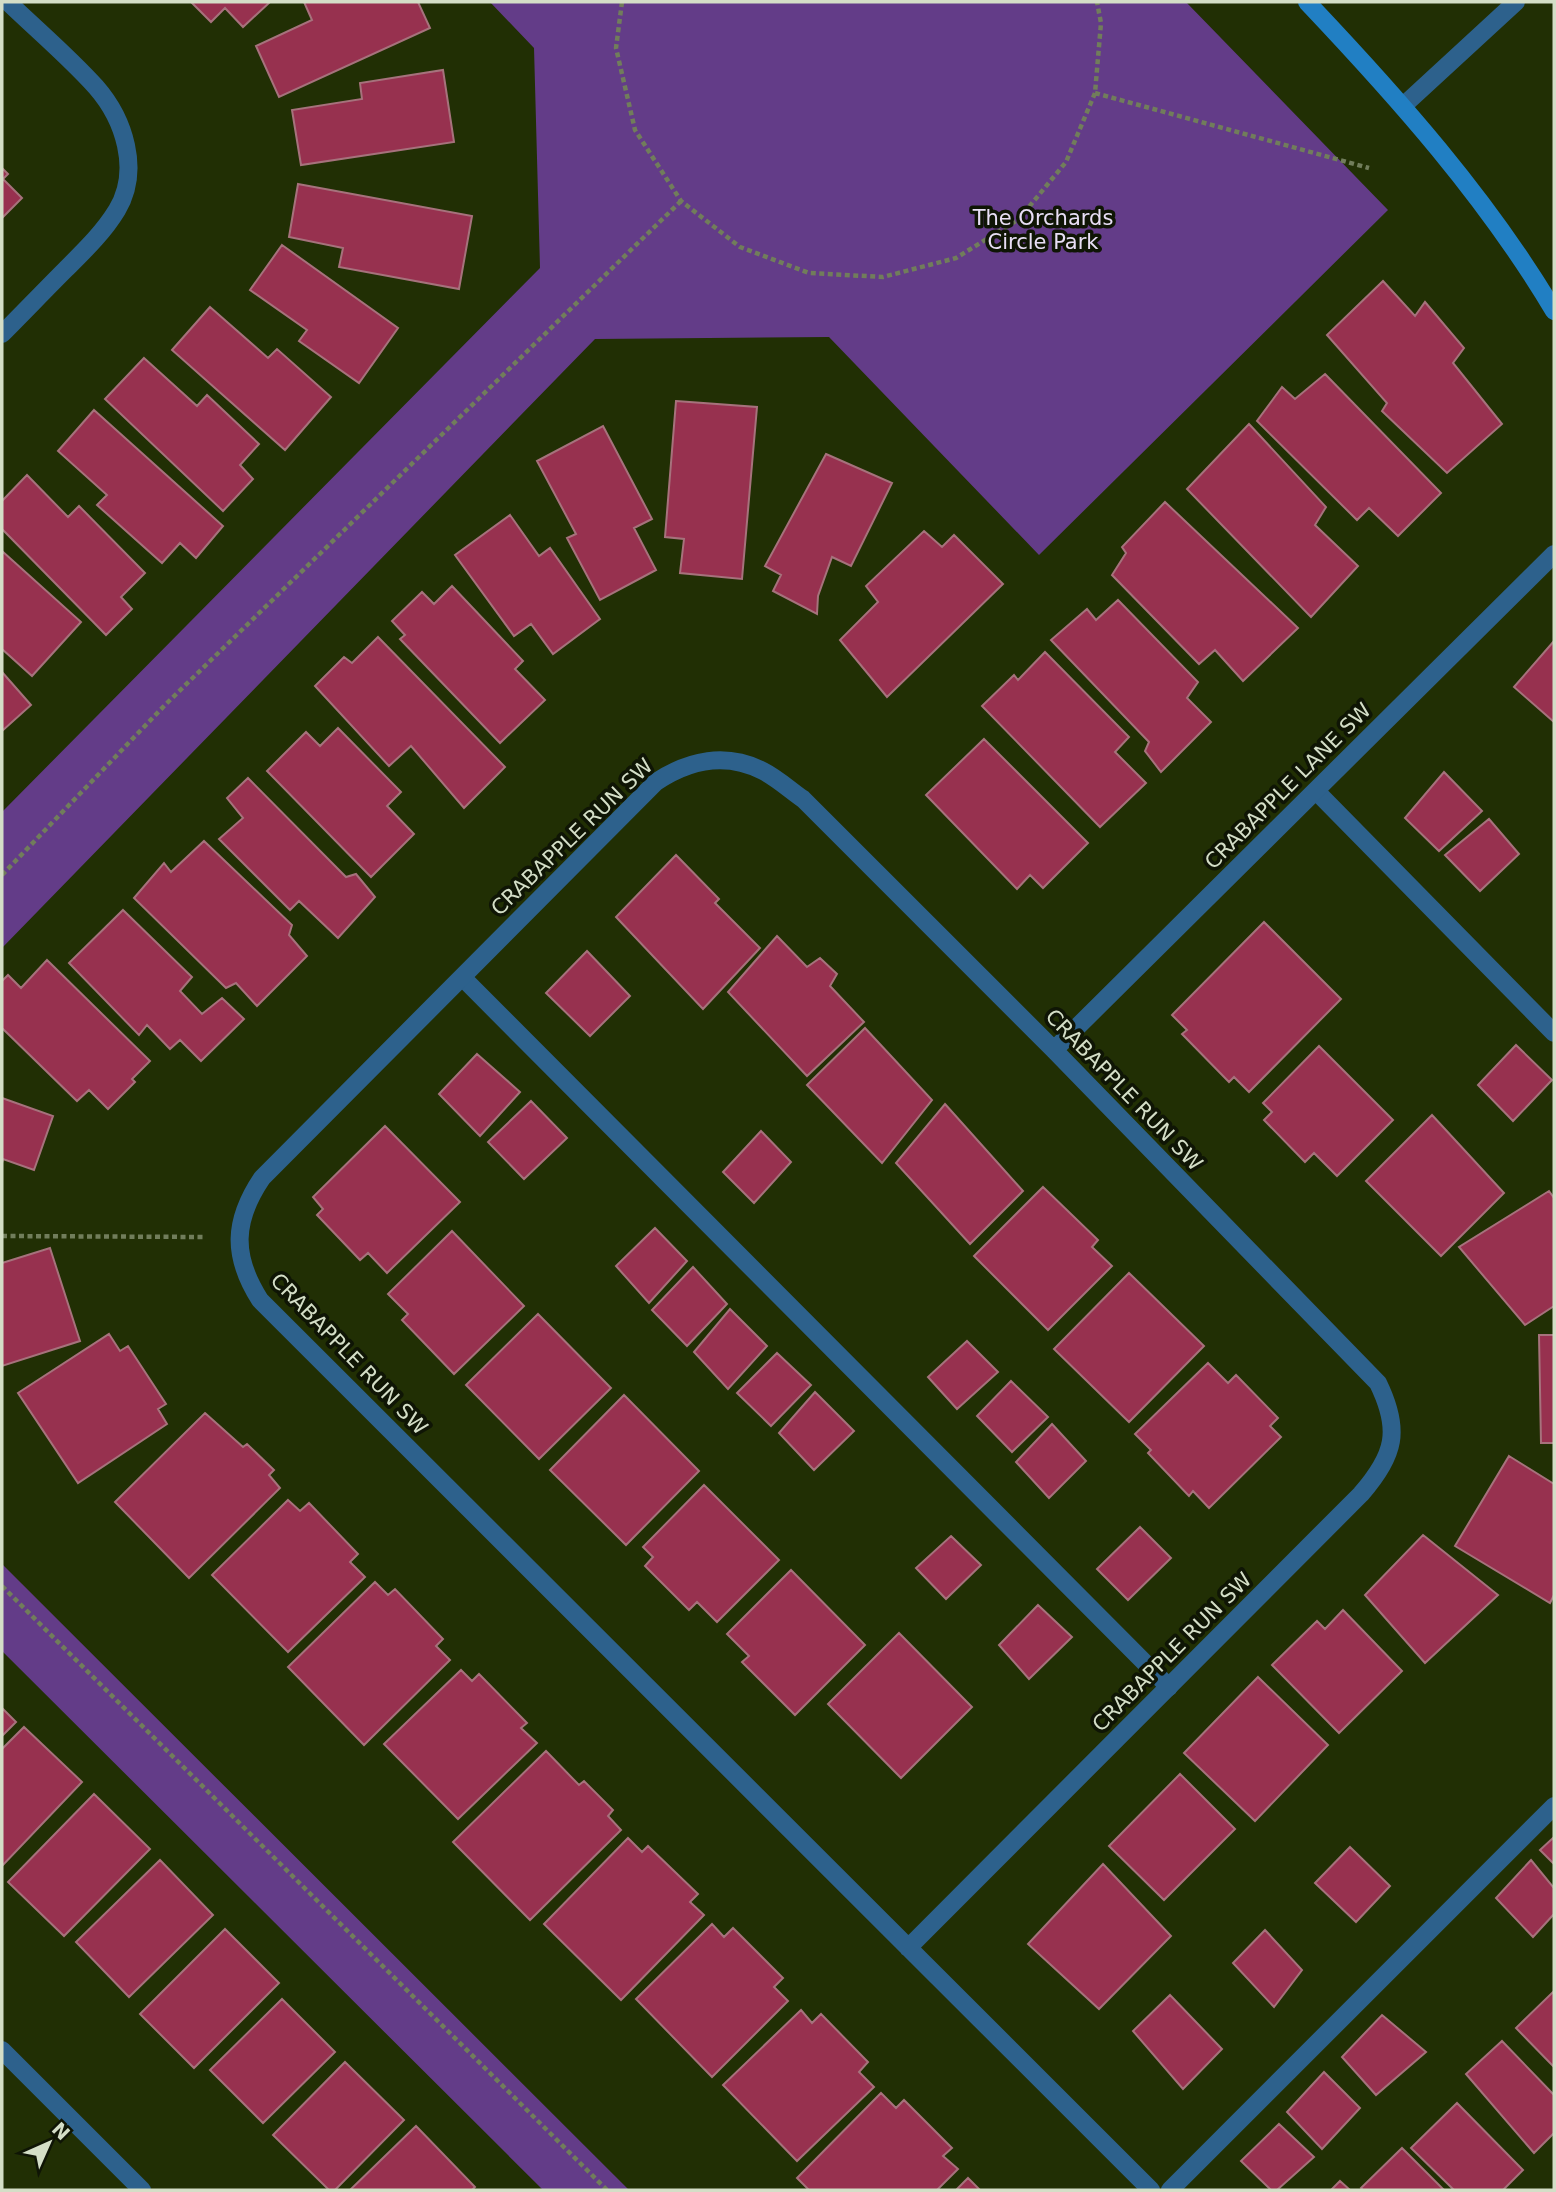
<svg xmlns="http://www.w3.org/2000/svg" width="1556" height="2192" font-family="'DejaVu Sans',sans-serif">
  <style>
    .green { fill: #633c88 }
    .building { fill: #97314f; stroke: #a6727c; stroke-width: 2 }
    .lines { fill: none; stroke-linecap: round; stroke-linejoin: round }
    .path { stroke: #717d5b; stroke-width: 4.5; stroke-dasharray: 5 3.5; stroke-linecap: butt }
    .lane { stroke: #2d618c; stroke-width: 18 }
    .street { stroke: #2d618c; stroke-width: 18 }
    .secondary { stroke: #217fc3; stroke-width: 18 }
    .labels { text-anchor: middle; stroke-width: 7; stroke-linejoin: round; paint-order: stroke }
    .park-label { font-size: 21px; fill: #e8def5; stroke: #0f1505 }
    .street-label { font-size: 21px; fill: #d4dec7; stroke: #0f1505 }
  </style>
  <rect width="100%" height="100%" fill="#212f04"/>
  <path class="green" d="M490 2H1186L1388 210 1039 555 829 337 595 339 2 948V812L540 268 534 48Z
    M2 1564 629 2190H543L2 1651Z"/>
  <path class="building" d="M191 2H270L243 27 225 8 211 22Z
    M304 2H418L430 28 279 97 256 46 312 20Z
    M443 70 454 142 301 165 292 110 362 99 360 83Z
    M2 168 8 174 3 179 22 198 2 218Z
    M298 184 472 216 459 289 339 267 343 248 289 237Z
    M282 245 398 328 359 383 299 341 307 330 250 290Z
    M1383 281 1415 316 1425 302 1464 348 1453 363 1502 424 1447 473 1382 411 1387 403 1327 335Z
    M210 307 268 358 277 349 331 397 285 450 172 350Z
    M144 358 197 406 207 395 259 444 240 465 253 479 223 511 105 399Z
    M1325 374 1441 493 1398 536 1369 508 1357 520 1257 421 1282 387 1295 399Z
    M676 401 757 407 742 579 680 573 684 539 665 537Z
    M94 410 223 526 196 558 180 543 162 563 97 505 107 495 58 451Z
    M1249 424 1326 507 1315 525 1358 566 1311 617 1187 489Z
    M603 426 652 519 634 528 656 570 600 600 567 538 576 534 537 461Z
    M826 454 892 483 851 566 832 557 818 596 817 614 773 591 781 575 765 566Z
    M27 475 68 517 79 506 145 573 121 597 132 609 106 635 2 529V501Z
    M1165 502 1298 628 1243 681 1215 650 1199 664 1112 575 1126 553 1122 547Z
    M510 515 539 556 550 548 600 619 553 654 531 624 514 636 455 555Z
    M924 531 942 547 954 535 1003 584 887 697 840 640 878 602 866 586Z
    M2 551 81 622 32 676 2 649Z
    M452 586 523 661 515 669 545 700 500 743 400 639 405 635 392 621 422 592 434 604Z
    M1118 600 1198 682 1187 698 1211 722 1161 772 1145 751 1149 742 1051 640 1087 609 1096 620Z
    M378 637 505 767 464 808 411 746 389 766 315 686 344 657 352 663Z
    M1554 641V722L1514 687Z
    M1045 652 1129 737 1115 752 1146 783 1100 827 982 706 1014 675 1018 680Z
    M2 672 31 705 2 731Z
    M338 728 401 792 387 806 414 834 371 877 267 771 306 732 320 746Z
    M984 739 1088 843 1043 888 1030 875 1017 889 926 795Z
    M1444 772 1482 811 1439 851 1405 818Z
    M248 778 346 877 356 874 375 897 338 938 299 901 290 910 219 839 243 818 227 798Z
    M1489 819 1519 854 1480 891 1445 855Z
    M204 841 292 925 289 935 307 956 257 1006 236 983 226 988 134 898 164 863 171 872Z
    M676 855 719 899 715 903 760 948 703 1009 616 917Z
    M123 910 192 977 180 991 202 1014 222 998 244 1019 201 1061 180 1040 170 1049 147 1025 139 1035 69 963Z
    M1264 922 1341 999 1249 1092 1234 1077 1229 1082 1182 1034 1187 1030 1172 1015Z
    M777 936 807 967 820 958 837 974 830 986 864 1022 807 1076 728 992Z
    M587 951 630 996 590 1036 546 993Z
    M47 960 150 1061 132 1079 135 1082 108 1109 89 1090 77 1101 2 1028V981L8 975 21 988Z
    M865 1028 932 1100 882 1163 807 1085Z
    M1516 1045 1552 1080 1513 1121 1478 1085Z
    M1319 1046 1393 1120 1337 1176 1314 1153 1305 1162 1264 1120 1272 1112 1263 1103Z
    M477 1054 520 1092 480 1136 439 1094Z
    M2 1098 53 1116 34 1170 3 1159 2 1163Z
    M531 1101 567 1138 524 1179 488 1142Z
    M945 1104 1023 1191 970 1244 896 1163Z
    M1432 1115 1504 1193 1441 1256 1366 1181Z
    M385 1126 460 1202 387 1273 368 1253 360 1260 317 1215 323 1209 313 1197Z
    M761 1131 791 1162 754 1203 723 1172Z
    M1043 1187 1098 1240 1092 1247 1112 1266 1048 1330 974 1256Z
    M1549 1191 1554 1198V1306L1525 1325 1459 1247Z
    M655 1228 687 1261 649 1303 616 1266Z
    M452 1231 524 1306 454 1374 402 1320 408 1314 388 1294Z
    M50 1248 80 1341 2 1366V1263Z
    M693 1267 727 1304 687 1346 652 1310Z
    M1129 1273 1204 1346 1129 1422 1054 1349Z
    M730 1309 767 1346 728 1389 694 1352Z
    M538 1314 611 1388 539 1459 466 1385Z
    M109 1334 120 1351 128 1346 166 1404 158 1409 167 1424 78 1483 18 1393Z
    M1539 1335H1554V1443H1541Z
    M967 1341 998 1372 957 1409 928 1377Z
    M777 1353 811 1385 771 1426 737 1393Z
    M1208 1363 1228 1383 1236 1375 1278 1418 1270 1426 1281 1437 1209 1508 1193 1491 1189 1496 1148 1453 1151 1450 1135 1434Z
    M1011 1381 1048 1417 1012 1452 977 1416Z
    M815 1392 854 1431 814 1470 779 1433Z
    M624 1395 699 1471 626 1545 550 1470Z
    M205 1413 243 1447 247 1444 274 1470 269 1475 280 1488 189 1578 115 1502Z
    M1052 1424 1086 1461 1049 1498 1016 1462Z
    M1509 1456 1554 1484V1595L1550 1603 1455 1546Z
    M704 1485 779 1560 717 1622 697 1602 689 1610 645 1566 653 1557 643 1547Z
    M288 1500 300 1511 309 1503 358 1554 350 1562 365 1577 288 1652 212 1575Z
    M1140 1527 1171 1558 1128 1600 1097 1569Z
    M1423 1535 1498 1595 1425 1663 1365 1595Z
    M951 1536 981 1565 946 1599 916 1568Z
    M791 1570 865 1645 795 1715 742 1662 749 1656 727 1634Z
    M375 1582 388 1595 395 1589 443 1639 436 1646 450 1660 364 1745 288 1667Z
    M1038 1605 1072 1637 1029 1679 999 1645Z
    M1343 1610 1402 1671 1339 1733 1272 1665 1317 1621 1325 1629Z
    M899 1633 972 1707 901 1778 828 1704Z
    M461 1670 472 1681 479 1674 527 1723 521 1728 537 1743 458 1819 384 1744Z
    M1258 1677 1328 1745 1255 1821 1184 1753Z
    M2 1708 16 1722 2 1736Z
    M24 1727 82 1782 2 1866V1749Z
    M546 1751 579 1785 584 1781 613 1810 608 1816 621 1830 530 1920 453 1842Z
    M1180 1774 1235 1829 1164 1900 1109 1846Z
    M94 1794 150 1849 64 1936 8 1882Z
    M1554 1837V1864L1540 1850Z
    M628 1838 642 1852 648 1846 698 1894 690 1902 704 1915 621 2000 544 1924Z
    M1350 1847 1390 1886 1356 1922 1315 1883Z
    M160 1860 213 1915 129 1997 76 1942Z
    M1531 1860 1554 1888V1914L1533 1937 1496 1898Z
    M1103 1864 1171 1936 1099 2009 1028 1944Z
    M712 1924 724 1937 733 1928 783 1978 774 1987 788 2001 712 2077 636 1999Z
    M225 1929 279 1983 194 2068 140 2014Z
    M1265 1930 1302 1970 1274 2007 1233 1963Z
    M1554 1991V2067L1516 2028Z
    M1170 1995 1222 2049 1183 2089 1133 2031Z
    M282 1999 335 2052 263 2123 210 2070Z
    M801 2010 812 2023 821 2014 868 2062 859 2072 874 2087 797 2161 723 2085Z
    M1382 2015 1426 2052 1376 2095 1342 2057Z
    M1502 2041 1554 2095V2133L1534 2153 1466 2074Z
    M345 2062 404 2120 335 2190H329L273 2135Z
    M1324 2072 1360 2108 1322 2149 1287 2112Z
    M881 2093 896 2108 904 2100 952 2148 943 2156 958 2169 937 2190H809L797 2178Z
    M1457 2103 1523 2170 1503 2190H1454L1411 2148Z
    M1279 2124 1314 2157 1277 2190H1271L1241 2161Z
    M416 2126 475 2187 472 2190H350Z
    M1402 2148 1444 2190H1363L1361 2188Z
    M968 2178 980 2190H956Z
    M1340 2181 1350 2190H1331Z"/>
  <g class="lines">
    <path class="path" d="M622 2 616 48 635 130 681 201 740 247 809 273 883 277 956 258 1019 219 1066 162 1095 93 1101 23 1097 2
      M1095 93 1369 168
      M2 875 166 704 681 201
      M2 1236 204 1237
      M2 1586 607 2190"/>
    <path class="lane" d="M1316 791 1554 1033
      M463 978 1169 1687
      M1170 2190 1554 1806"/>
    <path class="street" d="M1403 106 1516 2
      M2 334C23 313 44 291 65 270 84 251 103 233 117 210 141 170 124 119 96 87 69 57 37 30 8 2
      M1054 1050 1554 554
      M908 1948 1361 1494C1395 1455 1401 1430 1378 1383L1054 1050 803 799C790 790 777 778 763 771 726 752 689 760 656 782L262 1178C233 1221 232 1256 260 1300L1151 2190
      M2 2050 142 2190"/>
    <path class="secondary" d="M1307 2C1397 97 1487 198 1554 311"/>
  </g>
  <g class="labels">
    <g class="park-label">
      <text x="1043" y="225">The Orchards<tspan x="1043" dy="24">Circle Park</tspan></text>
    </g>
    <g class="street-label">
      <text transform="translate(1288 786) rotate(-45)" y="7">CRABAPPLE LANE SW</text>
      <text transform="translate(572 837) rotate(-44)" y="7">CRABAPPLE RUN SW</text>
      <text transform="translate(1124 1090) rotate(46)" y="7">CRABAPPLE RUN SW</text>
      <text transform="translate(349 1354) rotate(46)" y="7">CRABAPPLE RUN SW</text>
      <text transform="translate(1172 1652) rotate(-45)" y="7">CRABAPPLE RUN SW</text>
    </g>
  </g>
  <rect width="1556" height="2192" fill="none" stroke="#d4dec7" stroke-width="7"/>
  <g transform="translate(49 2143) rotate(45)" stroke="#0f1505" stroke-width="5" paint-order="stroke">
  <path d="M0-5L12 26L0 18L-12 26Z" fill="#d4dec7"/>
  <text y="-10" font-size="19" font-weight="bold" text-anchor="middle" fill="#d4dec7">N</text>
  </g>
</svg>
